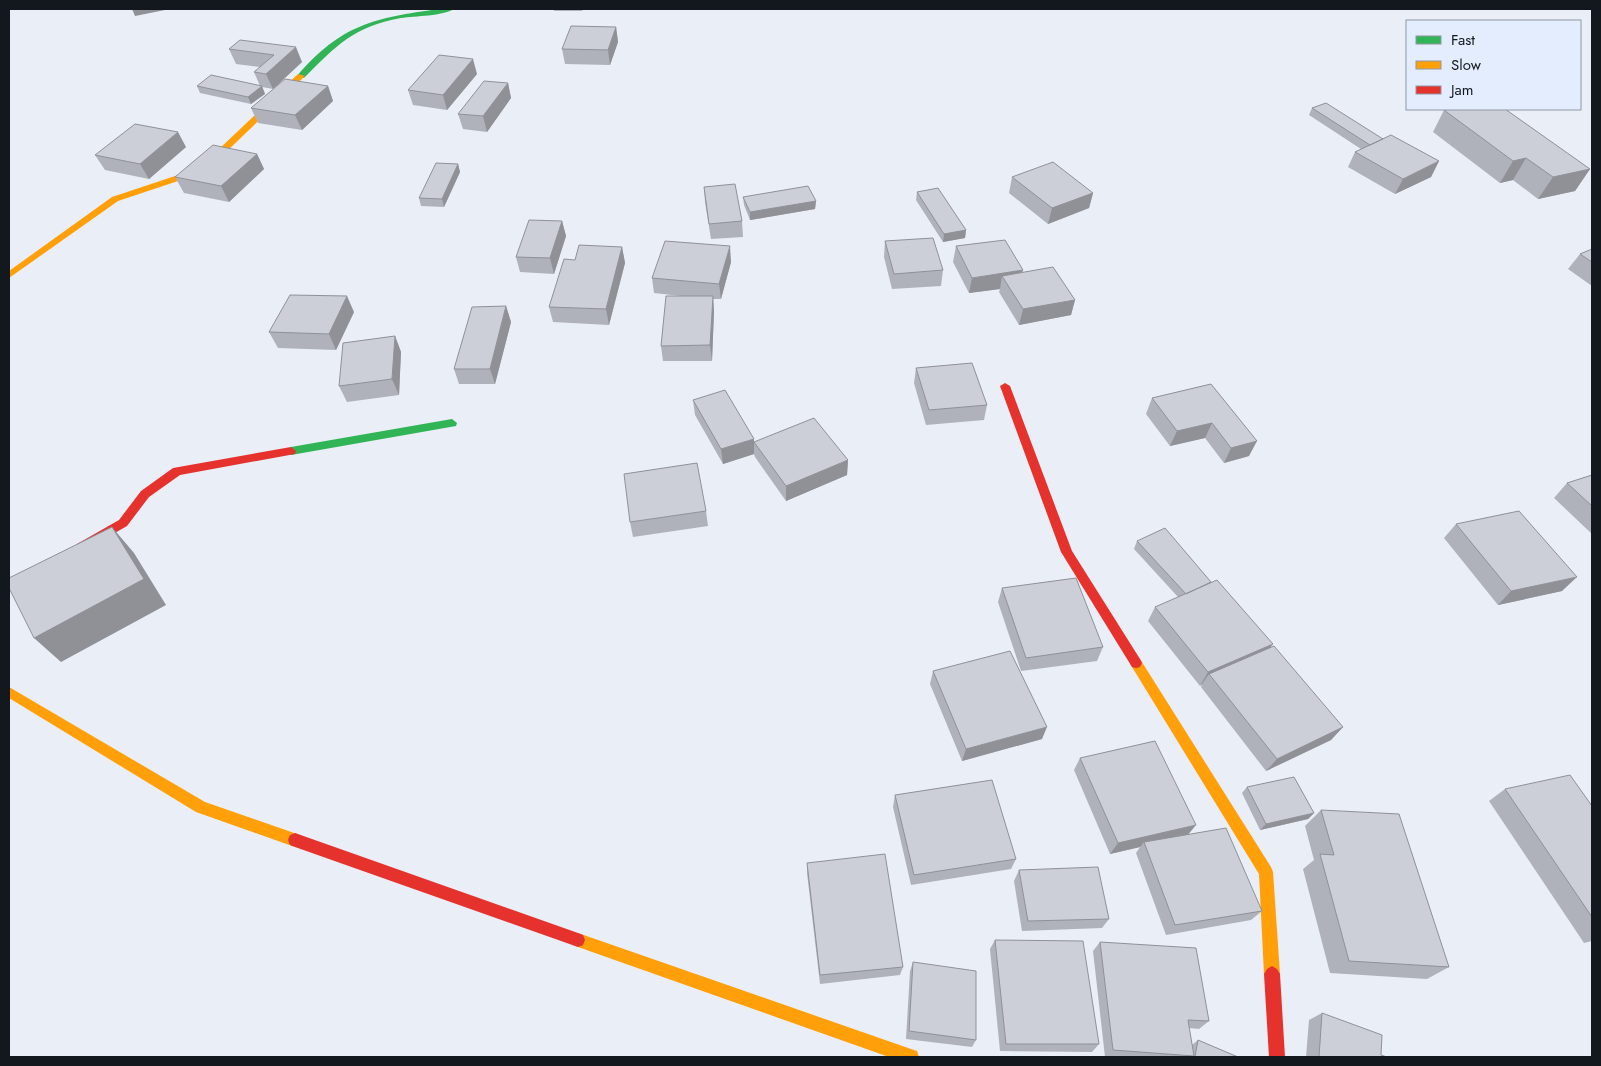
<svg xmlns="http://www.w3.org/2000/svg" width="1601" height="1066" font-family="Jost,sans-serif">
  <style>
    .lines { fill: none; stroke-linecap: round; stroke-linejoin: round }
    .fast { fill: #30b455; fill-rule: evenodd }
    .slow { fill: #ff9f0a; fill-rule: evenodd }
    .jam { fill: #e5322d; fill-rule: evenodd }
    .wall { fill: #afb2ba }
    .shaded-wall { fill: #8f9197 }
    .building { fill: #cccfd8; stroke: #8f9197 }
  </style>
  <rect width="100%" height="100%" fill="#e9eef7"/>
  <g class="lines">
    <path class="fast" d="M439 9H454C443 16 415 16 401 18 353 27 337 45 304 78L297 76C342 24 374 18 439 9Z
      M452 419 457 423 456 426 291 455 286 451 291 447Z"/>
    <path class="slow" d="M298 74 305 76 224 154 184 179 118 201 9 278V271L112 197 178 175 218 150Z
      M1136 658 1140 659 1271 867 1273 872 1280 974 1277 979 1272 982 1267 979 1264 974 1259 874 1132 667 1130 663 1132 659Z
      M9 687 205 802 300 835 302 840 300 845 295 847 196 812 9 698Z
      M578 933 911 1049 917 1051 919 1057H889L578 947 573 945 571 940 573 935Z"/>
    <path class="jam" d="M1005 383 1010 386 1072 551 1140 659 1142 663 1140 667 1136 668 1132 667 1061 552 1000 386Z
      M291 447 296 451 295 454 180 475 149 497 127 526 85 550H77L75 547 77 544 119 520 141 491 173 468Z
      M295 833 578 933 583 935 585 940 583 945 578 947 295 847 290 845 288 840 290 835Z
      M1272 966 1277 969 1280 974 1285 1057H1269L1264 974 1267 969Z"/>
  </g>
  <path class="wall" d="M554 9H583L582 11H554Z
    M616 27 618 42 610 65 565 64 562 49Z
    M240 40 302 62 273 89 262 87 265 94 251 104 200 93 197 86H260L254 72 260 67 236 64 229 49Z
    M477 74 447 110 413 105 408 90Z
    M508 83 511 98 487 132 463 129 458 114Z
    M328 86 333 101 302 130 258 123 251 108Z
    M1312 108 1383 139 1439 161 1431 177 1395 194 1348 167 1355 152 1361 149 1309 115Z
    M1444 110 1590 169 1575 191 1538 199 1513 180 1500 183 1433 132Z
    M186 147 149 179 105 170 95 155Z
    M257 154 264 169 229 202 184 193 175 177Z
    M458 164 460 172 444 207 421 206 419 198Z
    M1012 177 1093 193 1089 208 1048 224 1009 193Z
    M704 187 742 221 743 237 711 239 705 202Z
    M917 192 966 230 965 238 943 242 916 200Z
    M743 197 816 201 815 209 750 220 744 205Z
    M562 221 566 236 554 274 520 272 516 257Z
    M885 241 943 270 941 286 892 289 884 257Z
    M956 246 1022 273 1075 300 1071 315 1019 325 999 292 1000 289 969 293 953 262Z
    M622 247 625 263 609 325 553 322 549 307 575 260Z
    M1592 249V286L1568 269 1580 254Z
    M731 262 721 299H713L714 311 712 361H663L661 346 681 296 654 293 652 278Z
    M506 306 511 322 495 384H459L454 369Z
    M354 312 336 350 278 348 269 332Z
    M395 336 401 352 399 395 347 402 339 386Z
    M916 368 987 405 984 420 926 425 914 383Z
    M1211 384 1249 456 1224 463 1205 438 1170 446 1146 414 1152 398Z
    M693 400 754 442 848 460 847 475 786 501 755 457 754 454 723 464 695 415Z
    M1592 475V534L1554 498 1567 483Z
    M706 511 708 526 633 537 630 522Z
    M1456 524 1562 591 1498 605 1444 538Z
    M1137 541 1211 582 1343 727 1331 740 1266 771 1201 687 1202 684 1200 686 1148 621 1155 607 1178 597 1134 549Z
    M1002 588 1103 647 1097 661 1021 671 998 602Z
    M933 671 1042 739 962 761 930 684Z
    M1080 758 1188 835 1262 911 1251 920 1166 935 1136 853 1140 847 1110 854 1074 770Z
    M1247 787 1314 813 1308 819 1260 830 1242 793Z
    M1505 789 1592 806V941L1584 943 1489 801Z
    M895 795 1016 859 1011 869 911 885 893 807Z
    M1321 810 1449 967 1427 979 1330 973 1303 869 1314 860 1305 826Z
    M807 863 903 967 900 975 820 984 807 873Z
    M1019 870 1109 919 1102 928 1022 931 1014 881Z
    M995 940 1099 1044 1092 1052 1000 1051 990 949Z
    M1100 942 1209 1021 1199 1029 1189 1028 1192 1045 1198 1040 1238 1057H1105L1093 951Z
    M913 962 976 1040 972 1047 906 1039 910 971Z
    M1322 1013 1381 1055 1387 1057H1306L1309 1020Z"/>
  <path class="shaded-wall" d="M132 9H170L135 16Z
    M616 27 618 42 610 65 608 50Z
    M296 47 302 62 273 89 266 74Z
    M473 59 477 74 447 110 443 95Z
    M508 83 511 98 487 132 483 116Z
    M262 86 265 94 251 104 248 97Z
    M328 86 333 101 302 130 295 115Z
    M178 132 186 147 149 179 140 164Z
    M257 154 264 169 229 202 221 186Z
    M1526 158 1513 180 1500 183 1513 161Z
    M1439 161 1431 177 1395 194 1403 179Z
    M458 164 460 172 444 207 442 199Z
    M1590 169 1575 191 1538 199 1553 177Z
    M1093 193 1089 208 1048 224 1052 208Z
    M816 201 815 209 750 220V212Z
    M562 221 566 236 554 274 550 258Z
    M966 230 965 238 943 242 944 234Z
    M730 246 731 262 721 299 719 284Z
    M622 247 625 263 609 325 606 309Z
    M1023 270 1019 286 1002 276 1000 289 969 293 972 278Z
    M347 296 354 312 336 350 329 334Z
    M713 296 714 311 712 361 710 345Z
    M1075 300 1071 315 1019 325 1023 309Z
    M506 306 511 322 495 384 490 369Z
    M395 336 401 352 399 395 392 379Z
    M1212 423 1205 438 1170 446 1177 431Z
    M754 439V454L723 464 721 449Z
    M1257 441 1249 456 1224 463 1231 448Z
    M848 460 847 475 786 501V486Z
    M112 527 134 553 166 605 61 662 34 638Z
    M1577 577 1562 591 1498 605 1511 591Z
    M1273 644 1263 657 1209 674 1202 684 1200 686 1208 672Z
    M1047 727 1042 739 962 761 966 749Z
    M1343 727 1331 740 1266 771 1277 759Z
    M1314 813 1308 819 1260 830 1266 824Z
    M1196 825 1187 836 1144 842 1140 847 1110 854 1118 843Z"/>
  <path class="building" d="M571 26 616 27 608 50 562 49Z
    M240 40 296 47 266 74 254 72 274 55 229 49Z
    M439 55 473 59 443 95 408 90Z
    M211 75 262 86 248 97 197 86Z
    M285 79 328 86 295 115 251 108Z
    M484 81 508 83 483 116 458 114Z
    M1326 103 1383 139 1370 145 1312 108Z
    M1451 109H1505L1590 169 1553 177 1526 158 1513 161 1444 110Z
    M135 124 178 132 140 164 95 155Z
    M1391 135 1439 161 1403 179 1355 152Z
    M213 145 257 154 221 186 175 177Z
    M1053 162 1093 193 1052 208 1012 177Z
    M436 163 458 164 442 199 419 198Z
    M735 184 742 221 709 224 704 187Z
    M808 186 816 201 750 212 743 197Z
    M938 188 966 230 944 234 917 192Z
    M529 220 562 221 550 258 516 257Z
    M933 238 943 270 894 274 885 241Z
    M1005 240 1023 270 972 278 956 246Z
    M665 241 730 246 719 284 652 278Z
    M579 245 622 247 606 309 549 307 564 259 575 260Z
    M1592 249V262L1580 254Z
    M1053 267 1075 300 1023 309 1002 276Z
    M290 295 347 296 329 334 269 332Z
    M666 296H713L710 345 661 346Z
    M506 306 490 369H454L472 307Z
    M395 336 392 379 339 386 343 343Z
    M972 363 987 405 929 410 916 368Z
    M1211 384 1257 441 1231 448 1212 423 1177 431 1152 398Z
    M725 390 754 439 721 449 693 400Z
    M814 418 848 460 786 486 754 442Z
    M697 463 706 511 630 522 624 474Z
    M1592 475V506L1567 483Z
    M1519 511 1577 577 1511 591 1456 524Z
    M112 527 144 579 34 638 9 588V578Z
    M1165 528 1211 582 1186 594 1137 541Z
    M1076 578 1103 647 1026 658 1002 588Z
    M1217 580 1273 644 1208 672 1155 607Z
    M1274 646 1343 727 1277 759 1209 674Z
    M1010 651 1047 727 966 749 933 671Z
    M1155 741 1196 825 1118 843 1080 758Z
    M1570 775 1592 806V917L1505 789Z
    M1294 777 1314 813 1266 824 1247 787Z
    M992 780 1016 859 914 875 895 795Z
    M1321 810 1399 814 1449 967 1349 961 1320 854 1334 855Z
    M1226 828 1262 911 1175 925 1144 842Z
    M885 854 903 967 820 975 807 863Z
    M1098 867 1109 919 1028 921 1019 870Z
    M995 940 1083 941 1099 1044H1006Z
    M1100 942 1196 948 1209 1021 1188 1020 1194 1056 1113 1050Z
    M913 962 976 971V1040L909 1031Z
    M1322 1013 1382 1035 1381 1055 1387 1057H1319Z
    M1198 1040 1238 1057H1195Z"/>
  <rect width="1601" height="1066" fill="none" stroke="#13181e" stroke-width="20"/>
  <rect x="1406" y="20" width="175" height="90" fill="#e3edfd" stroke="#9098a4"/>
  <rect x="1416" y="36" width="25" height="8" fill="#30b455" stroke="#9098a4"/>
  <text x="1451" y="45" font-size="15" fill="#13181e">Fast</text>
  <rect x="1416" y="61" width="25" height="8" fill="#ff9f0a" stroke="#9098a4"/>
  <text x="1451" y="70" font-size="15" fill="#13181e">Slow</text>
  <rect x="1416" y="86" width="25" height="8" fill="#e5322d" stroke="#9098a4"/>
  <text x="1451" y="95" font-size="15" fill="#13181e">Jam</text>
</svg>
